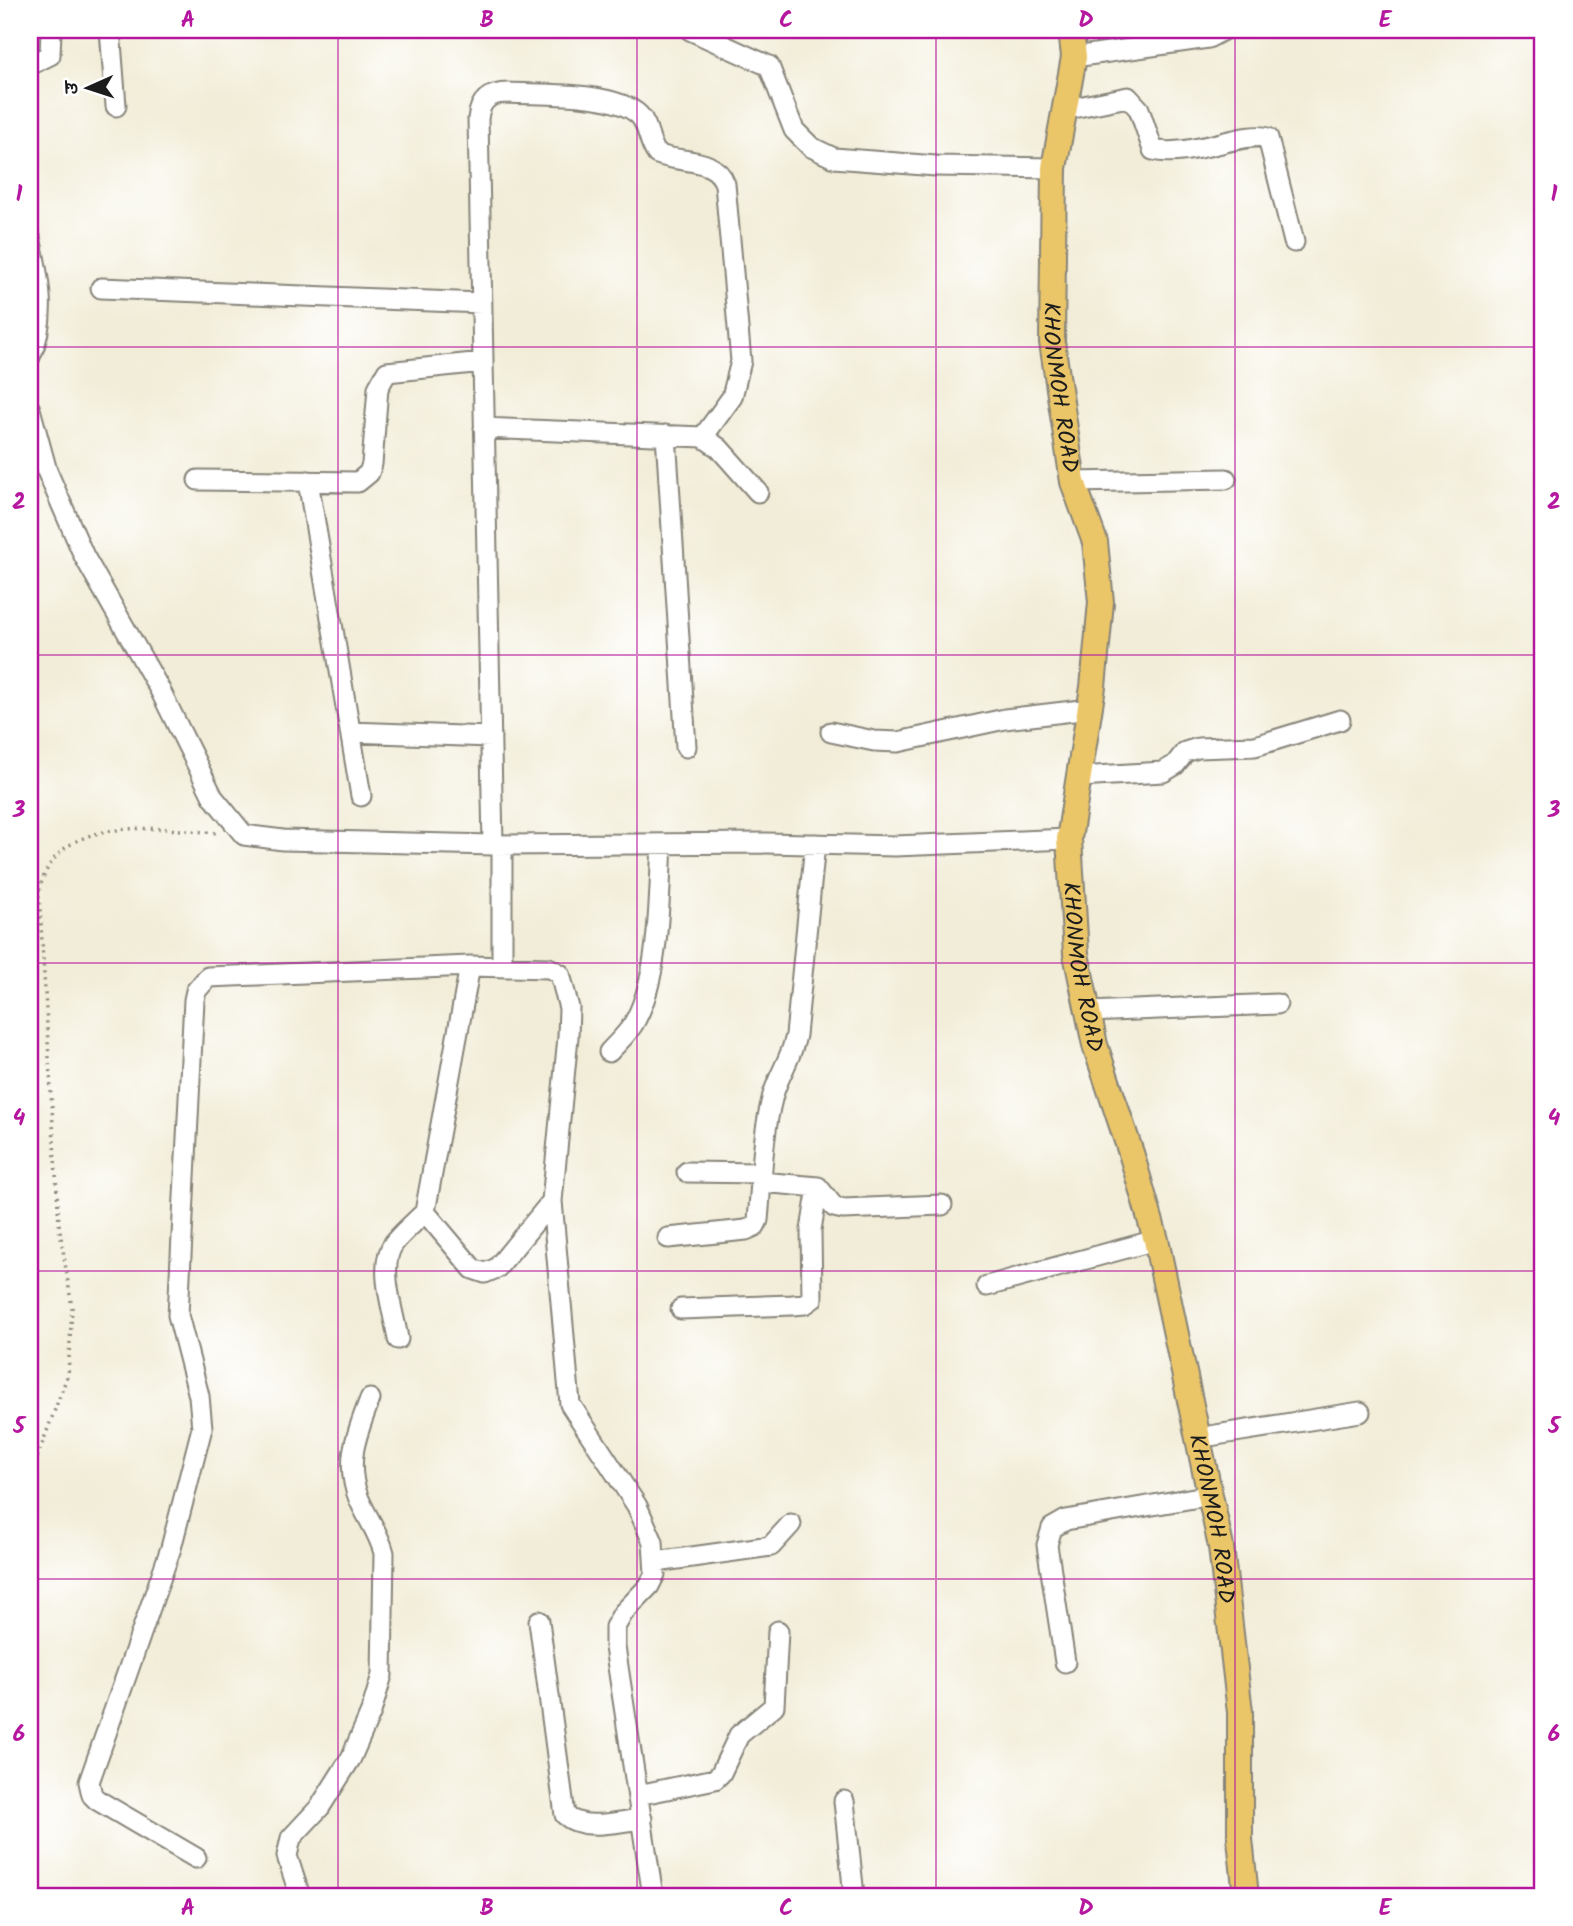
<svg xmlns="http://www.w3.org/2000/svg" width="1573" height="1926" font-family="Kalam,'Playpen Sans Deva',sans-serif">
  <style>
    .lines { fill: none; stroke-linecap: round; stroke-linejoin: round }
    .minor-casing { stroke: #87847a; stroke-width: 23 }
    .major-casing { stroke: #87847a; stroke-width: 28 }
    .path { stroke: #87847a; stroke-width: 3.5; stroke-dasharray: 2 5; stroke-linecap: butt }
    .minor { stroke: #fff; stroke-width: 19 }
    .major { stroke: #ebc669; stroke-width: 24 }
    .grid { fill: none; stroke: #b5179e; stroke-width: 2; stroke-opacity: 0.55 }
    .labels { text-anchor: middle; stroke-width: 5; stroke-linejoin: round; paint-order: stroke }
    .street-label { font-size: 23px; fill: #1c1c1c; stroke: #fff }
    .neatline { fill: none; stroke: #b5179e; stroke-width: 2.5 }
    .grid-label { font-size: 23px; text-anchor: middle; font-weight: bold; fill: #b5179e }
  </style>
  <rect width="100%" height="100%" fill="#fff"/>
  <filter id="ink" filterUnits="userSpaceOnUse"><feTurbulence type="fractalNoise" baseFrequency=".0143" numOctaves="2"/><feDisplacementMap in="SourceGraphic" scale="14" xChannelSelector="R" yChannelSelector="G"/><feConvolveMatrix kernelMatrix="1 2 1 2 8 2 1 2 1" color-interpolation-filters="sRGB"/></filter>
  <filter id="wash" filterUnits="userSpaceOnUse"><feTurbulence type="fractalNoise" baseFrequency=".00686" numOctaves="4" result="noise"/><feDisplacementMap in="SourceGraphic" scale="28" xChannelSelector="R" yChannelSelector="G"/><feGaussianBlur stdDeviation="1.57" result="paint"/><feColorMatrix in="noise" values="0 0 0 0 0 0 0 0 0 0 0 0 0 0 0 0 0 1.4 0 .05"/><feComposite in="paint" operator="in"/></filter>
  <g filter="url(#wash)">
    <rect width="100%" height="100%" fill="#f2edd8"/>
  </g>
  <g filter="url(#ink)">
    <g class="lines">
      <defs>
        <path id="minor" d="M110 30 116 106
          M690 30 769 66 794 130 811 147 834 158 936 166 1054 168
          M1074 57 1208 38 1223 30
          M30 65 50 55 51 30
          M1063 110 1128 97 1139 109 1153 150C1189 159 1246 130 1268 138L1294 242
          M30 237C39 279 48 317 30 357
          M101 288 482 303
          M30 409 47 471 84 556 160 690 213 797 244 835 283 840 493 845 766 843 895 846 1069 839
          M484 428 703 437 719 448 758 492
          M666 435 686 747
          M198 480 358 482 369 473 372 464 378 388 387 372 483 362
          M308 481 361 796
          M1073 482 1226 479
          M350 732 491 737
          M831 732 874 741 898 742 1005 719 1090 709
          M1079 777 1163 772 1175 765 1185 752 1198 748 1255 746 1340 720
          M493 845 478 119C480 99 490 93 509 93 542 95 614 91 639 115 649 125 648 142 657 154 681 164 715 156 725 184L741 361 732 397 703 437
          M502 845V966
          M1088 1012 1277 1004
          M609 1052C618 1042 630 1032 636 1019 660 974 659 895 662 844
          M687 1172 762 1173
          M761 1182 818 1187 834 1207 843 1209 942 1205
          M552 1201 570 1404 637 1506 653 1542 655 1574 649 1586 623 1613 615 1627V1647L653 1896
          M425 1212 470 966
          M668 1238 746 1230 755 1226 758 1220C762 1178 762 1136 773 1095 779 1074 792 1057 796 1035L815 844
          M987 1286 1156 1240
          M681 1309 792 1305 805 1304 812 1299 811 1230 818 1187
          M1197 1438 1360 1412
          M656 1562 771 1546 791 1524
          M539 1621 565 1815C584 1832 618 1821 642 1819
          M1065 1662 1047 1545 1052 1528 1066 1520 1211 1495
          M638 1795 715 1779 721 1773 739 1735 774 1706 778 1631
          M844 1801 854 1896
          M196 1858 97 1800 92 1795 89 1782 171 1548 202 1428 199 1396 178 1315 194 1000 196 991 208 977 470 966 549 968 560 974 569 1008 568 1037 552 1201 497 1268 485 1273 473 1269 425 1212C415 1222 403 1232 394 1243 377 1266 394 1312 398 1339
          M300 1896 287 1856 291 1838 320 1807 351 1758 371 1712 382 1675 384 1553C379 1533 367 1518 359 1499 344 1463 357 1433 370 1399"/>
        <g id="major">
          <path id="s1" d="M1071 30 1074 57 1054 168 1052 342 1073 482 1095 542 1101 602 1093 687 1069 839 1076 954 1095 1045 1132 1156 1156 1240 1221 1547 1240 1712V1839L1246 1896"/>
        </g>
      </defs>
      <use href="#minor" class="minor-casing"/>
      <use href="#major" class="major-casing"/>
      <path class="path" d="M30 1477 68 1374 72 1308 59 1224 39 892C56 811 156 829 218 833"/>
      <use href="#minor" class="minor"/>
      <use href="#major" class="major"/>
    </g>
  </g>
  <path class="grid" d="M338 30V1896M637 30V1896M936 30V1896M1235 30V1896M30 347H1543M30 655H1543M30 963H1543M30 1271H1543M30 1579H1543"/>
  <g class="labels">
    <g class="street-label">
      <text dy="8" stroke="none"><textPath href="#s1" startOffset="360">KHONMOH ROAD</textPath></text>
      <text dy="8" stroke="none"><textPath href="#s1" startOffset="948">KHONMOH ROAD</textPath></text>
      <text dy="8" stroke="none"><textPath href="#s1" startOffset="1516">KHONMOH ROAD</textPath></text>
    </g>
  </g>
  <rect width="1573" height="1926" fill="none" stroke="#fff" stroke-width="77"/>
  <g transform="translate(88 88) rotate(267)" stroke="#ffffff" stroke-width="5" paint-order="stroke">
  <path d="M0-5L12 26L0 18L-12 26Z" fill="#1c1c1c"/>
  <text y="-10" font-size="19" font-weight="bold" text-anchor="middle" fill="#1c1c1c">उ</text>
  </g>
  <rect x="38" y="38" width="1496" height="1850" class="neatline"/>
  <g class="grid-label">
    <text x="188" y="27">A</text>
    <text x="487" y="27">B</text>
    <text x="786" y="27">C</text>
    <text x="1086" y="27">D</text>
    <text x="1385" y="27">E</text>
    <text x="19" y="201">1</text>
    <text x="1554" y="201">1</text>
    <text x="19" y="509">2</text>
    <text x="1554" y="509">2</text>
    <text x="19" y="817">3</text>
    <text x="1554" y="817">3</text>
    <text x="19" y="1125">4</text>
    <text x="1554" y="1125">4</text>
    <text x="19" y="1433">5</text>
    <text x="1554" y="1433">5</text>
    <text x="19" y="1741">6</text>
    <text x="1554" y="1741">6</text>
    <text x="188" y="1915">A</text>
    <text x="487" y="1915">B</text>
    <text x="786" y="1915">C</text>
    <text x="1086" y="1915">D</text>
    <text x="1385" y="1915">E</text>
  </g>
</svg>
